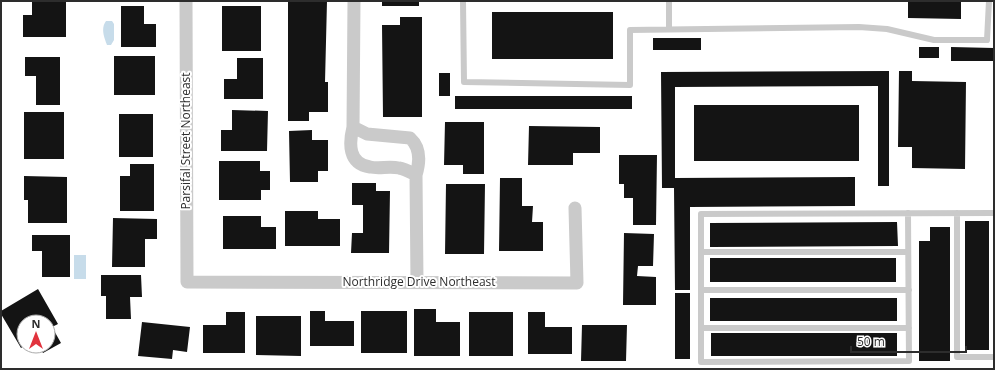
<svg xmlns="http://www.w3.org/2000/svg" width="995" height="370" font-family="'Open Sans',sans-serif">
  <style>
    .water { fill: #c7dcea }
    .building { fill: #141414 }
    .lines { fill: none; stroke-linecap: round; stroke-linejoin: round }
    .service { stroke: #cacaca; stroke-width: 6 }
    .minor { stroke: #cacaca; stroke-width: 13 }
    .labels { text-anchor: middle; stroke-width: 4; stroke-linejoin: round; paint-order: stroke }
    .street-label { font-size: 12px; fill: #2d2d2d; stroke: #fff }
  </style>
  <rect width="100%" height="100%" fill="#fff"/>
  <path class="water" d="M106 21H112L114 24V40L111 45H107C105 39 100 29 106 21Z
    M74 255H86V279H74Z"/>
  <path class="building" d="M32 1H66V37H23V15H32Z
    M288 1H327L325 82H328V112H309V121H288Z
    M382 1H419V6H382Z
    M908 1H961V19L908 18Z
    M121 6H144V24H156V47H121Z
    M222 6H261V51H222Z
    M492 12H613V59H492Z
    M400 17H422V117H383L382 25H400Z
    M653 38H701V50H653Z
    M919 47H939V58H919Z
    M951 47 994 48V61H951Z
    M114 56H155V95H114Z
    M25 57H60V105H36V76H25Z
    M237 58H263V99H224V79H237Z
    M889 71V186H878V86L675 87V178L855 177V206L690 207V290H675L674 188H662L661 72Z
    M899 71H912V81L966 82 965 169 912 168V147H898Z
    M439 73H450V96H439Z
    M455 96H632V109H455Z
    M694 105H859V161H694Z
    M232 110 268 111 267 151H221V130H232Z
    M24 112H64V159H24Z
    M119 114H153V157H119Z
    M445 122H484V174H463V165H444Z
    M529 126 600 127V153H573V165H528Z
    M312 130V140H328V171H318V182H290L289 131Z
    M619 155H657L656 225H633V198H624V184H619Z
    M219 161H260V171H270V190H261V200H219Z
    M130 164H154V211H120V176H130Z
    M24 176 67 177V223H28V200H24Z
    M500 178H522V206H533L532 222H543V251H499Z
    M352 183H376V191H390L389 253H351L352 233H363V205H352Z
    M446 184H485L484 254H445Z
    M285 211H318V219H340V246H285Z
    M223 216H261V227H276V249H223Z
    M113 218 157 219V239H145V267H112Z
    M965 221H989V350H965Z
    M897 222 898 246 710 247V223Z
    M930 227H950V361H919V241H930Z
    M624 233 654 234 653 266H638L637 276 656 277V305H623Z
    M32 235H70V277H42V251H32Z
    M710 258H896V282H710Z
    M101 275H141L142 297H130L131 319H106V296H101Z
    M38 289 58 324 52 327 61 343 43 353 39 346H48V322H24V346L21 348 1 314V311Z
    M675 293H690V359H675Z
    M710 298H897V321H710Z
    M414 309H436V322H460V356H414Z
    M310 311H325V321H354V346H310Z
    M361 311H407V353H361Z
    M226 312H245V353H203V325H226Z
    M469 312H513V356H469Z
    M528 312H545V327H572V354H528Z
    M256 316H301V356L256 355Z
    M142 322 190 327 187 352 173 350 172 359 138 356Z
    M582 325H627L626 361H581Z
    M711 333H897V356H711Z"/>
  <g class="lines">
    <path class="service" d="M463 1 464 82 630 85V30L859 27 887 29 934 40H987L989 1
      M669 1V28
      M908 213 909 361 701 362V214L994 213
      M957 213V357H994
      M701 252H908
      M701 290H909
      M701 328H909"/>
    <path class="minor" d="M186 1 187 282 577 283 575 208
      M354 1 353 127C349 143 348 164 370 167 379 169 389 166 399 168 405 169 410 172 416 175
      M353 127 367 134 410 138C421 148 420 162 416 175L417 282"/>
  </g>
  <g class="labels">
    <g class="street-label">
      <text transform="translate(186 141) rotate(-90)" y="4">Parsifal Street Northeast</text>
      <text x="419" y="286">Northridge Drive Northeast</text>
    </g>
  </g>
  <rect width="995" height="370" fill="none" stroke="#2d2d2d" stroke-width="4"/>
  <g transform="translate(36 334)"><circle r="19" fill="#ffffff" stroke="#ababab"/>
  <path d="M0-3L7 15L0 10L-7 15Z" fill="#e1333d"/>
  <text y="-6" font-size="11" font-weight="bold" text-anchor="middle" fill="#2d2d2d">N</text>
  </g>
  <path d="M851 346v6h115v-6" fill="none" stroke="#2d2d2d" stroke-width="2"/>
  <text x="857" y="346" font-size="12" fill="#2d2d2d" stroke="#ffffff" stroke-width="3" paint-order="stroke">50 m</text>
</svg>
